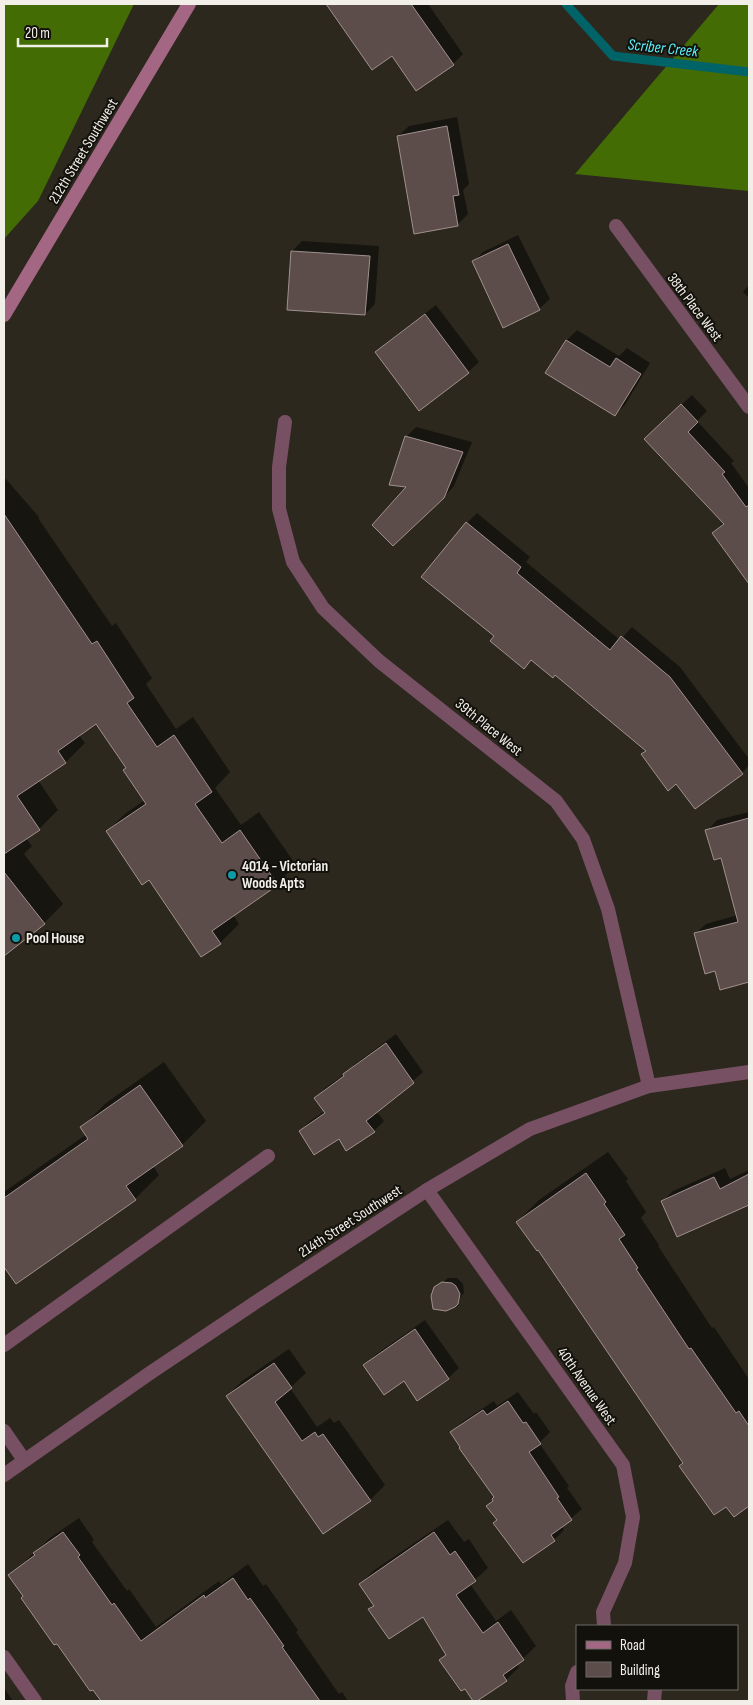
<svg xmlns="http://www.w3.org/2000/svg" width="753" height="1705" font-family="'Sofia Sans Condensed',sans-serif">
  <style>
    .forest { fill: #446c05 }
    .shadow { fill: #0007 }
    .lines { fill: none; stroke-linecap: round; stroke-linejoin: round }
    .stream { stroke: #006368; stroke-width: 9 }
    .building { fill: #5c4d4b; stroke: #a1918e }
    .minor { stroke: #775063; stroke-width: 14 }
    .tertiary { stroke: #775063; stroke-width: 14 }
    .secondary { stroke: #a36683; stroke-width: 14 }
    .culture-dot { fill: #0f9aa8; stroke: #13110c; stroke-width: 2 }
    .labels { text-anchor: middle; stroke-width: 4; stroke-linejoin: round; paint-order: stroke }
    .street-label { font-size: 15px; fill: #f2efe8; stroke: #13110c }
    .poi-label { font-size: 15px; font-weight: bold; fill: #f2efe8; stroke: #13110c; text-anchor: start }
    .water-label { font-size: 16px; font-style: italic; fill: #5af2fb; stroke: #13110c }
  </style>
  <rect width="100%" height="100%" fill="#2c281d"/>
  <path class="forest" d="M4 4H134L38 201 4 239Z
    M719 4H749V191L575 174Z"/>
  <path class="shadow" d="M336 4H428L463 54 453 64 392 54 331 9Z
    M457 117 469 184 463 190 468 214 457 225 398 136 409 126Z
    M518 235 550 299 539 309 473 262 483 252Z
    M302 241 379 246 375 304 365 314 292 251Z
    M749 285V298L743 292Z
    M436 305 479 362 468 372 376 352 387 342Z
    M577 330 619 356 627 348 650 363 625 405 614 415 547 373 567 340Z
    M692 395 707 411 697 421 734 461 731 463 749 488V582L713 533 724 522 656 429Z
    M416 427 472 442 454 486 444 497 409 486 406 437Z
    M4 477 39 517 38 518 112 626 116 623 152 678 146 684 176 729 193 717 230 772 215 788 241 825 259 812 296 865 277 884 233 915 239 924 220 943 149 878 107 831 126 813 145 800 127 768 96 722 79 735 85 743 66 762 38 780 58 810 39 829 26 838 32 846 24 854 63 904 44 923 6 953 4 949Z
    M477 513 530 557 526 562 620 640 632 627 680 667 749 759V765L742 773 677 782 642 755 647 750 555 674 532 659 524 668 496 636 467 523Z
    M749 812V980L721 988 716 970 695 934 706 924 738 915 722 857 707 831 717 820Z
    M396 1034 423 1072 377 1112 384 1121 374 1131 339 1138 300 1131 310 1121 325 1111 315 1099 325 1088 345 1074 355 1064Z
    M164 1062 206 1121 182 1145 153 1166 159 1175 135 1199 16 1283 4 1265V1192L87 1134 82 1127 106 1103Z
    M608 1152 628 1179 626 1181 646 1212 641 1218 659 1245 658 1246 712 1328 714 1327 749 1379V1504L734 1515 685 1462 539 1248 517 1222 539 1200Z
    M725 1168 730 1179 749 1170V1203L678 1235 663 1201 673 1191Z
    M448 1278H457L463 1284 464 1293 454 1306 439 1285Z
    M425 1320 459 1368 448 1378 418 1399 404 1380 365 1365 375 1355Z
    M289 1349 306 1373 290 1388 317 1427 330 1418 334 1423 339 1420 385 1485 370 1500 227 1396 242 1381Z
    M518 1392 534 1414 536 1412 550 1432 539 1443 569 1486 567 1488 582 1509 562 1526 564 1530 554 1540 523 1561 488 1506 495 1497 452 1432 462 1422 494 1401 497 1406Z
    M79 1518 94 1540 92 1542 127 1591 129 1589 156 1627 219 1581 221 1584 248 1564 263 1586 266 1584 280 1604 298 1630 296 1632 339 1694 342 1692 348 1701H102L10 1575 50 1538Z
    M448 1520 464 1542 469 1539 488 1568 470 1584 496 1621 511 1610 536 1646 517 1664 519 1667 506 1680 475 1701 465 1687 441 1660 447 1654 423 1615 370 1610 375 1605 360 1584 373 1571Z
    M4 1688 13 1701H4Z"/>
  <g class="lines">
    <path class="stream" d="M566 4 613 56 749 72"/>
  </g>
  <path class="building" d="M326 4H411L454 65 416 91 392 56 372 70Z
    M447 126 459 195 453 196 458 226 414 234 397 136Z
    M508 244 540 310 503 328 472 261Z
    M291 251 370 256 365 315 287 310Z
    M425 314 469 373 419 411 375 352Z
    M566 340 610 367 616 358 641 374 615 416 545 373Z
    M681 404 698 422 688 432 725 472 722 474 746 507 749 505V584L712 533 724 524 644 439Z
    M405 436 463 452 444 498 393 546 372 525 406 487 389 485Z
    M4 514 92 644 97 641 134 698 127 703 157 747 174 735 212 792 195 804 222 843 240 830 278 885 212 931 221 944 201 957 149 880 142 885 106 831 146 804 123 770 126 768 96 724 58 751 66 763 17 796 40 830 4 854Z
    M466 522 521 567 517 573 610 650 621 636 670 677 743 774 695 809 676 784 668 791 641 754 646 751 555 675 553 678 531 660 524 669 490 641 494 636 421 577Z
    M749 818V982L720 990 715 971 705 974 694 933 738 922 721 858 714 860 705 830Z
    M4 872 45 924 4 956Z
    M386 1043 414 1083 366 1121 375 1132 346 1151 339 1139 314 1155 299 1131 325 1113 314 1098 344 1076 343 1074Z
    M140 1085 183 1146 126 1186 136 1200 16 1284 4 1267V1198L88 1139 80 1127Z
    M586 1173 606 1202 604 1204 625 1235 619 1239 638 1268 636 1269 689 1349 691 1348 736 1413 739 1411 749 1426V1506L734 1517 726 1507 714 1515 679 1466 683 1463 538 1250 537 1251 516 1222Z
    M749 1174V1205L677 1237 661 1201 714 1177 720 1189Z
    M442 1282 452 1283 456 1286 460 1294 458 1304 455 1307 446 1311 433 1309 431 1296 434 1287Z
    M415 1329 449 1379 417 1401 404 1381 384 1395 363 1365Z
    M274 1363 292 1388 275 1402 302 1441 315 1432 318 1437 323 1434 371 1501 323 1534 226 1396Z
    M508 1401 523 1423 526 1422 541 1444 529 1452 559 1497 557 1498 572 1520 551 1535 555 1541 523 1563 493 1523 497 1520 486 1506 493 1501 492 1499 494 1497 459 1448 460 1447 450 1432 483 1410 487 1415Z
    M63 1532 80 1555 78 1557 112 1605 114 1603 141 1641 204 1595 205 1598 233 1578 248 1600 250 1598 265 1619 284 1646 282 1647 320 1701H101L93 1690 90 1691 57 1644 54 1645 21 1598 23 1596 8 1575 35 1555 33 1553Z
    M434 1532 450 1555 455 1551 476 1581 456 1595 483 1633 498 1622 524 1660 503 1675 507 1681 477 1701H473L465 1689 461 1691 439 1660 446 1655 423 1617 389 1639 368 1609 374 1606 359 1584Z"/>
  <g class="lines">
    <path class="minor" d="M616 226 749 407
      M285 422 279 467V509L293 562 323 608 379 661 556 801 583 839 608 909 649 1086
      M427 1190 623 1465 633 1517 625 1563 603 1612 604 1626
      M4 1345 268 1156
      M4 1431 24 1460
      M4 1657 35 1701
      M573 1701 572 1686 577 1672
      M654 1701 655 1689"/>
    <path class="tertiary" d="M4 1475 150 1373 256 1302 427 1190 530 1129 649 1086 749 1072"/>
    <path class="secondary" d="M4 315 189 4"/>
  </g>
  <g class="culture-dot">
    <circle cx="232" cy="875" r="5"/>
    <circle cx="16" cy="938" r="5"/>
  </g>
  <g class="labels">
    <g class="street-label">
      <text transform="translate(83 151) rotate(-59)" y="5">212th Street Southwest</text>
      <text transform="translate(695 307) rotate(53)" y="5">38th Place West</text>
      <text transform="translate(489 727) rotate(39)" y="5">39th Place West</text>
      <text transform="translate(350 1221) rotate(-33)" y="5">214th Street Southwest</text>
      <text transform="translate(587 1386) rotate(55)" y="5">40th Avenue West</text>
    </g>
    <g class="poi-label">
      <text x="242" y="871">4014 - Victorian<tspan x="242" dy="17">Woods Apts</tspan></text>
      <text x="26" y="943">Pool House</text>
    </g>
    <g class="water-label">
      <text transform="translate(663 47) rotate(6)" y="6">Scriber Creek</text>
    </g>
  </g>
  <rect width="753" height="1705" fill="none" stroke="#f2efe8" stroke-width="10"/>
  <rect x="576" y="1625" width="162" height="65" fill="#13110c" stroke="#6c6a64"/>
  <rect x="586" y="1641" width="25" height="8" fill="#a36683" stroke="#6c6a64"/>
  <text x="620" y="1650" font-size="15" fill="#f2efe8">Road</text>
  <rect x="586" y="1662" width="25" height="15" fill="#5c4d4b" stroke="#6c6a64"/>
  <text x="620" y="1675" font-size="15" fill="#f2efe8">Building</text>
  <path d="M18 38v8h89v-8" fill="none" stroke="#f2efe8" stroke-width="2.5"/>
  <text x="25" y="38" font-size="15" fill="#f2efe8" stroke="#13110c" stroke-width="4" paint-order="stroke">20 m</text>
</svg>
